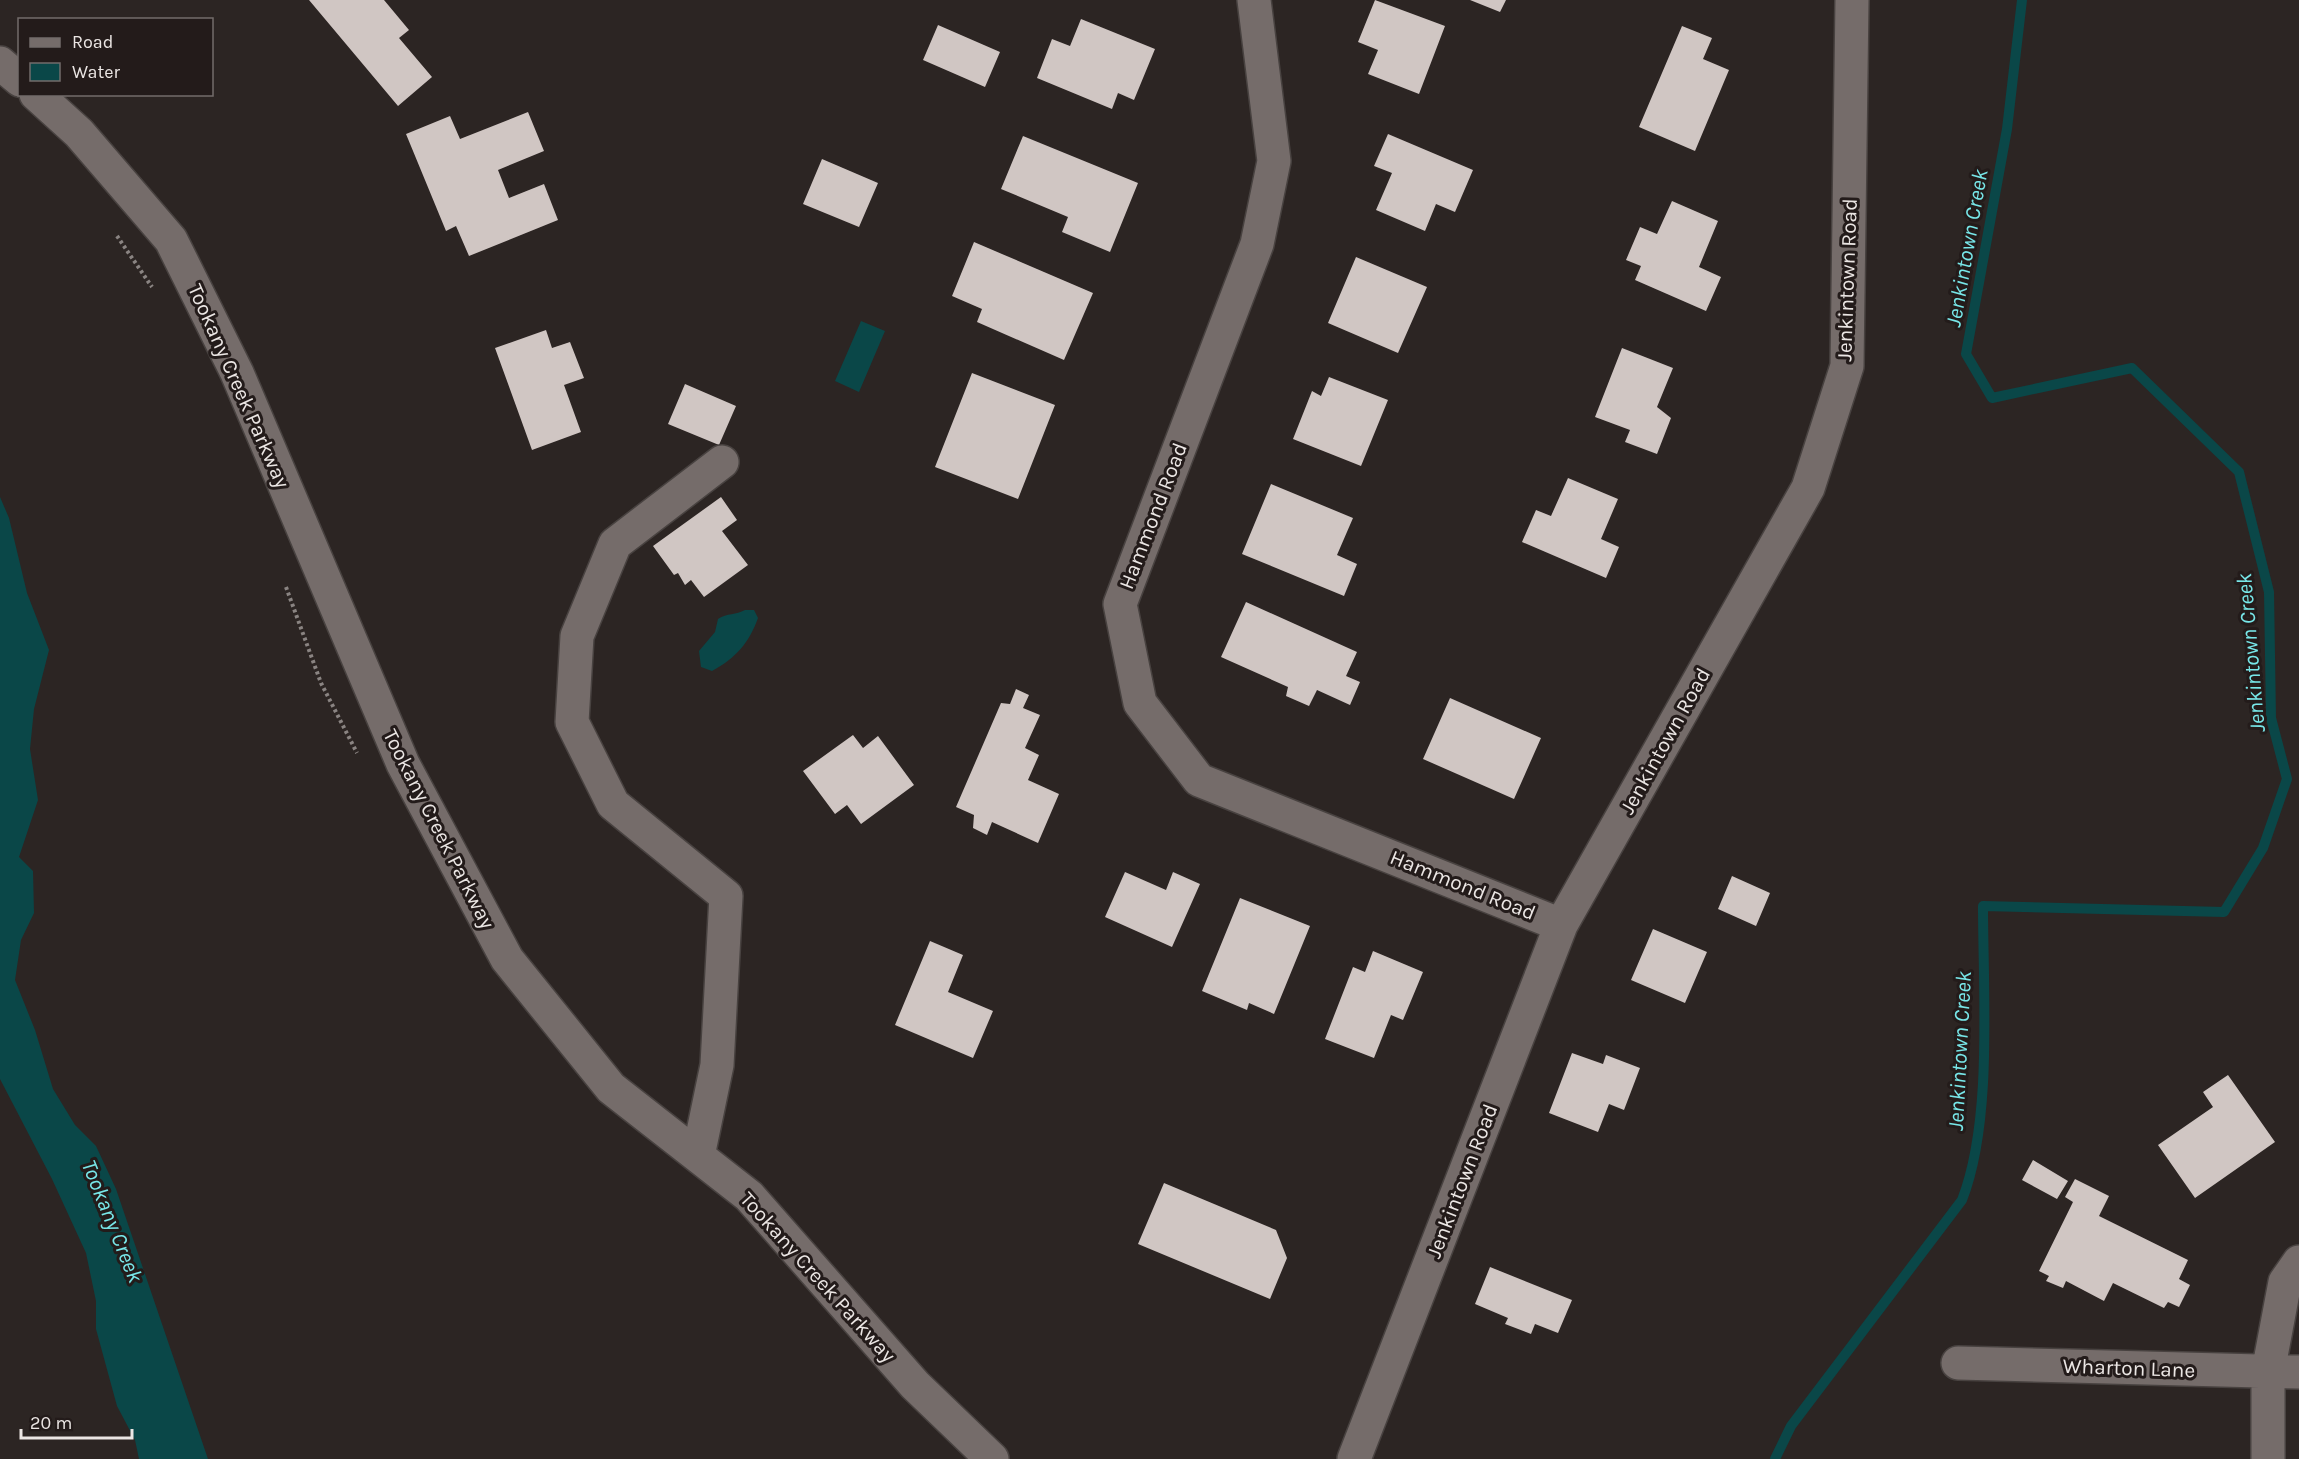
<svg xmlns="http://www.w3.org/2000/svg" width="2299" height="1459" font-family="Karla,sans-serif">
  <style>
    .water { fill: #0a4748 }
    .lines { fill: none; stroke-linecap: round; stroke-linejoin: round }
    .stream { stroke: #0a4748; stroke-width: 10 }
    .building { fill: #d0c6c3 }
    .minor-casing { stroke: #484240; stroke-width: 36 }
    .path { stroke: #8a8482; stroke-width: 4; stroke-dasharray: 3 3; stroke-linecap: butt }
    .minor { stroke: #756c6a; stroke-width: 33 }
    .labels { text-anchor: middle; stroke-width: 6; stroke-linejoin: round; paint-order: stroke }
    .street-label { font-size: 21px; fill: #ebe6e4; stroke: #231b1a }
    .water-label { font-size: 22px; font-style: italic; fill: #78e7e9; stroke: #231b1a }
  </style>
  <rect width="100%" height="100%" fill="#2c2523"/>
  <path class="water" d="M861 321 885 331 859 392 835 381Z
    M0 497 9 518 27 593 49 650 34 709 30 749 38 800 19 857 33 871 34 913 21 940 15 980 35 1030 53 1089 75 1125 96 1146 116 1189 208 1459H139L135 1440 117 1406 96 1329V1301L86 1253 52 1179 0 1079Z
    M745 610H754L758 618C749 643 736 658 712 671L701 667 699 651 715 632 718 619C727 613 736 615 745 610Z"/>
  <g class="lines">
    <path class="stream" d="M1775 1459 1791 1426 1962 1200C1993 1121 1983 992 1983 906L2224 912 2263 848 2287 779 2271 718 2269 592 2239 472 2132 368 1992 398 1966 354 2007 129 2022 0"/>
  </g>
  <path class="building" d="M309 0H384L409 30 399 38 432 77 398 106Z
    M1375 0 1445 26 1419 94 1368 74 1378 50 1358 42Z
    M1470 0H1506L1500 12Z
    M1081 19 1155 49 1134 100 1118 93 1112 109 1037 78 1052 39 1070 46Z
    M938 25 1000 52 985 87 923 60Z
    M1682 26 1712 38 1703 59 1729 70 1695 151 1639 127Z
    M528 112 544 151 498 170 509 198 544 184 558 220 469 256 456 226 446 231 406 134 450 116 460 139Z
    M1388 134 1473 170 1455 212 1436 204 1425 231 1376 210 1392 173 1374 166Z
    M1023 136 1138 183 1110 252 1062 232 1068 217 1001 189Z
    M822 159 878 183 859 227 803 204Z
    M1672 201 1718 221 1699 267 1721 277 1706 311 1635 280 1641 266 1626 260 1640 227 1657 234Z
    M974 242 1093 293 1064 360 977 322 982 309 952 296Z
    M1356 257 1427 287 1398 353 1328 323Z
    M546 330 552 348 570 342 584 378 564 385 581 432 532 450 495 348Z
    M1622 348 1673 368 1657 407 1671 418 1657 454 1625 442 1630 430 1595 417Z
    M972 373 1055 405 1018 499 935 467Z
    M1329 377 1388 400 1361 466 1293 439 1312 391 1321 396Z
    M685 384 736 406 719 445 668 424Z
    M1568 478 1618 499 1601 539 1619 547 1606 578 1522 542 1536 510 1551 516Z
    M1271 484 1353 518 1337 555 1357 564 1344 596 1242 554Z
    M721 497 737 520 722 531 748 565 704 597 691 580 685 585 678 573 674 575 653 546Z
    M1246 602 1357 652 1346 676 1360 682 1350 705 1317 690 1309 706 1286 696 1288 687 1221 657Z
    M1016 689 1029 695 1023 708 1040 715 1025 748 1039 755 1028 780 1059 794 1038 843 992 822 987 835 973 828 974 815 956 807 1001 703 1010 704Z
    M1450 698 1541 738 1514 799 1423 759Z
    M853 735 863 748 878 736 914 785 861 824 847 805 835 814 803 771Z
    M1125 872 1166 890 1173 872 1200 884 1172 947 1105 917Z
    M1732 876 1770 893 1756 926 1718 909Z
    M1240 898 1310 926 1274 1014 1249 1003 1247 1010 1202 991Z
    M1653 929 1707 952 1685 1003 1631 980Z
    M930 941 963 955 948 992 993 1011 973 1058 895 1025Z
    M1373 951 1423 972 1403 1020 1391 1015 1374 1058 1325 1039 1353 967 1365 972Z
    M1572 1053 1603 1064 1606 1055 1640 1068 1624 1110 1609 1104 1598 1132 1549 1113Z
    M2228 1075 2275 1142 2195 1198 2158 1145 2213 1107 2203 1092Z
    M2033 1160 2068 1181 2057 1199 2022 1180Z
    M2075 1179 2109 1196 2099 1216 2188 1260 2179 1279 2190 1285 2179 1307 2168 1302 2164 1308 2113 1283 2104 1301 2066 1281 2063 1288 2046 1281 2049 1276 2039 1271 2073 1202 2065 1197Z
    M1164 1183 1276 1230 1287 1258 1270 1299 1138 1244Z
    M1490 1267 1572 1300 1558 1333 1535 1324 1531 1334 1505 1324 1508 1318 1475 1304Z"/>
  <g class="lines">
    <defs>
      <path id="minor" d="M1254 0 1274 161 1257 244 1120 604 1140 703 1199 780 1561 925
        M0 63 20 80
        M36 94 79 133 171 240 237 373 403 764 507 959 611 1088 749 1196 915 1385 992 1459
        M698 1156 717 1065 726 896 613 804 572 722 577 636 615 544 722 462
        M1958 1363 2299 1372
        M1354 1459 1561 925 1808 488 1847 366 1852 0
        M2268 1459V1372L2285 1282 2299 1262"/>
    </defs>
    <use href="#minor" class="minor-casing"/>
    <path class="path" d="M117 236 152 287
      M286 587 321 683 357 753"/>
    <use href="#minor" class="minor"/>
  </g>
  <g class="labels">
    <g class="street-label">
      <text transform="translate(1847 280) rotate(-88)" y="7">Jenkintown Road</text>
      <text transform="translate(239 386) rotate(66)" y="7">Tookany Creek Parkway</text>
      <text transform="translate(1153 516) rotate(-69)" y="7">Hammond Road</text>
      <text transform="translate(1665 741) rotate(-61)" y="7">Jenkintown Road</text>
      <text transform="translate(439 829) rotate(63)" y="7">Tookany Creek Parkway</text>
      <text transform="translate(1463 885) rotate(22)" y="7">Hammond Road</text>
      <text transform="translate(1462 1181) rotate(-69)" y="7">Jenkintown Road</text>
      <text transform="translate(818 1277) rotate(48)" y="7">Tookany Creek Parkway</text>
      <text transform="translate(2129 1368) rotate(2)" y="7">Wharton Lane</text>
    </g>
    <g class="water-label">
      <text transform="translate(1966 248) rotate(-80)" y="8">Jenkintown Creek</text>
      <text transform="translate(2250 653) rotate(-95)" y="8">Jenkintown Creek</text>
      <text transform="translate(1959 1051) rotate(-87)" y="8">Jenkintown Creek</text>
      <text transform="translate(113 1221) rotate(68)" y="8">Tookany Creek</text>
    </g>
  </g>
  <rect x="18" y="18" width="195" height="78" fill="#231b1a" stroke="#736c6b" stroke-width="1.5"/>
  <rect x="30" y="38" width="30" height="9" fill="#756c6a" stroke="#736c6b" stroke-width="1.5"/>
  <text x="72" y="48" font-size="18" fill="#ebe6e4">Road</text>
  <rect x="30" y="63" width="30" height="18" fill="#0a4748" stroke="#736c6b" stroke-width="1.5"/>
  <text x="72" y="78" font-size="18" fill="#ebe6e4">Water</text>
  <path d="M21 1429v9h111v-9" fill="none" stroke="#ebe6e4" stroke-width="3"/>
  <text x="30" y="1429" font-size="18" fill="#ebe6e4" stroke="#231b1a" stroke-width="4.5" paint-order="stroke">20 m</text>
</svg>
